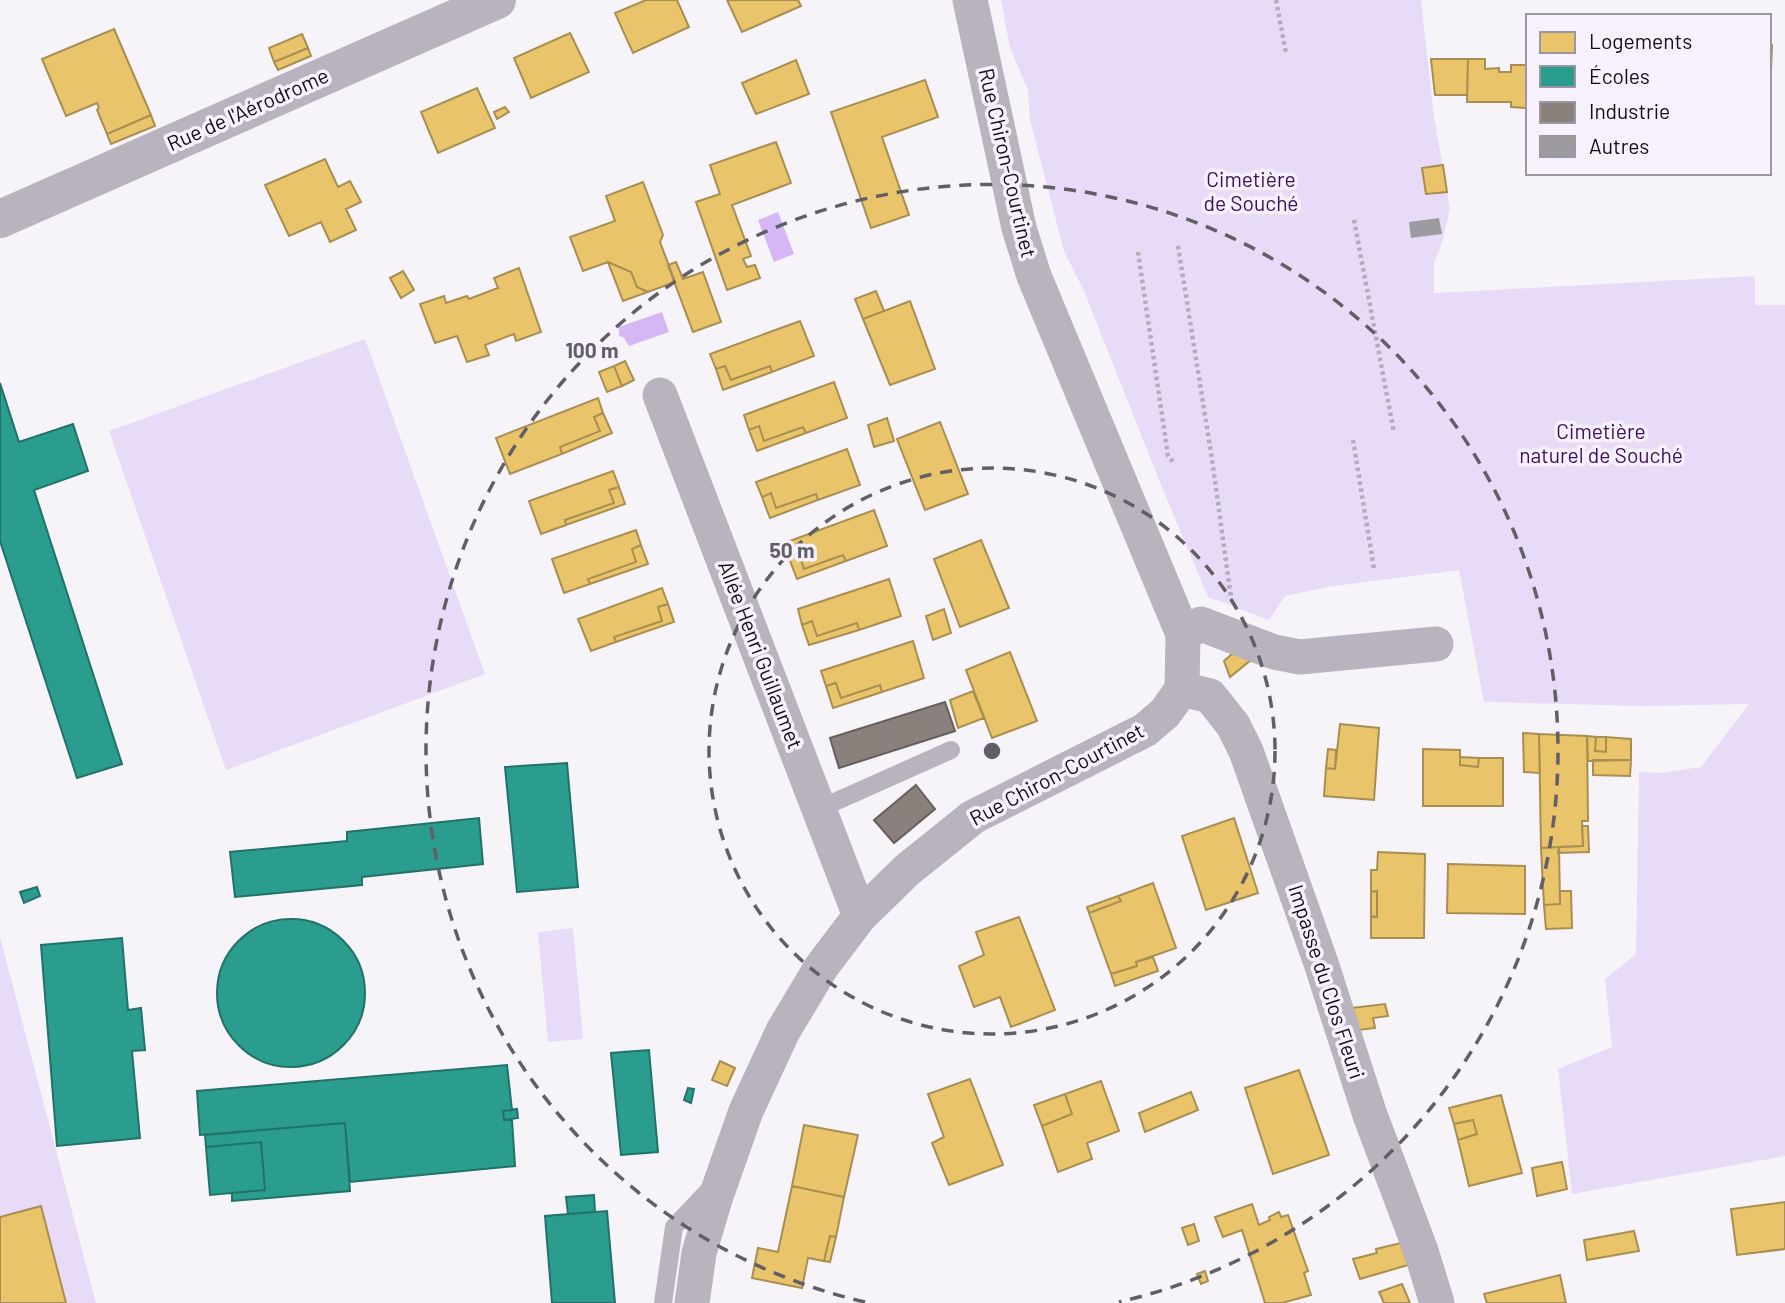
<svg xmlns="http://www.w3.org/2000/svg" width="1785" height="1303" font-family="Barlow,sans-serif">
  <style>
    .green { fill: #e8dbf8 }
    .water { fill: #d5b7f5 }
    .homes { fill: #e9c46a; stroke: #a88e50; stroke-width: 2 }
    .schools { fill: #2a9d8f; stroke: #22726a; stroke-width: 2 }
    .industry { fill: #8a817c; stroke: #665f5d; stroke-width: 2 }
    .building { fill: #9d9ba0 }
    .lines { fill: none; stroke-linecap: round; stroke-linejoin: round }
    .path { stroke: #b2aeb7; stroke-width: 4.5; stroke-dasharray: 3.5 3.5; stroke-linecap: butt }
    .service { stroke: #b8b3bf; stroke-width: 18 }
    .minor { stroke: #b8b3bf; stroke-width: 35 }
    .tertiary { stroke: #b8b3bf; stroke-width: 38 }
    .ring { fill: none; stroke: #615f65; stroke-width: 3.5; stroke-dasharray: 12 9 }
    .labels { text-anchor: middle; stroke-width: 7; stroke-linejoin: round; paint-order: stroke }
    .street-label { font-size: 21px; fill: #110f15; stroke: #f6f1fc }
    .park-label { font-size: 21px; fill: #3a0f5b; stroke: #f6f1fc }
    .centre { fill: #615f65; stroke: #f6f1fc; stroke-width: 3.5 }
    .ring-label { font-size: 21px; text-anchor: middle; font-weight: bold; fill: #615f65; stroke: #f6f1fc; stroke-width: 7; stroke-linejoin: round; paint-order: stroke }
  </style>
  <rect width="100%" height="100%" fill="#f6f4f9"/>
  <path class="green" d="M1001 0H1421L1434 116 1450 209 1442 243 1434 263V293L1755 276V305H1785V1156L1572 1194 1558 1069 1612 1047 1605 979 1636 954 1639 772 1660 773 1701 767 1749 704 1643 706 1484 702 1459 570 1327 587 1285 596 1269 620 1208 597 1159 480 1084 291 1064 251 1030 120 1028 90 1010 48Z
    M365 339 485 674 226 770 109 431Z
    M573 928 583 1039 548 1042 538 932Z
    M0 937 96 1303H0Z"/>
  <path class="water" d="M778 212 794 254 774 262 758 220Z
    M662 312 669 332 629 346 623 337 619 336V327Z"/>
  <path class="homes" d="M646 0H677L689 27 633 53 615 13Z
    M727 0H798L801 6 742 32Z
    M114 29 151 115 107 134 97 110 99 108 97 103 66 116 42 59Z
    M570 33 589 72 531 98 514 58Z
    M302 34 308 48 274 62 269 48Z
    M1769 45H1772L1770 97H1769Z
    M308 48 311 56 278 70 274 62Z
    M1431 59H1468L1467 95H1435Z
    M1468 59H1485V69L1499 68V72H1511V65H1528V108L1511 107V102H1467Z
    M796 60 809 94 756 114 742 83Z
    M925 80 938 117 882 137 909 215 871 228 831 112Z
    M477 88 495 128 438 153 421 112Z
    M505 107 509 112 497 119 494 112Z
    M151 115 155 126 111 144 107 134Z
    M776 142 791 183 732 205 751 256 743 259 747 267 755 265 760 278 727 290 696 202 720 194 710 165Z
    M325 159 338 187 350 181 361 202 346 209 356 230 330 242 321 222 289 236 265 185Z
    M1443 165 1447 192 1426 194 1422 168Z
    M643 182 663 235 660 242 675 282 648 292 637 287 631 272 608 262 583 271 570 237 615 221 606 196Z
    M608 262 631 272 637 287 648 292 623 301Z
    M676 262 683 279 703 272 721 322 693 332 668 265Z
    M519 268 541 332 516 341 514 334 485 345 489 355 467 362 457 336 435 343 420 304 444 296 446 303 467 296 469 299 498 288 494 278Z
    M403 271 414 290 401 298 390 278Z
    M876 291 884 311 863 319 855 299Z
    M910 301 935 369 890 385 863 319Z
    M800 321 814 356 772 372 770 366 731 380 725 366 716 369 710 354Z
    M625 361 634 380 622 386 614 366Z
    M614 366 622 386 607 392 599 372Z
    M725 366 731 380 770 366 772 372 723 390 716 369Z
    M834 382 847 418 806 433 803 427 764 441 759 426 749 430 744 415Z
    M598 398 603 413 594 417 600 431 560 447 562 454 510 474 496 438Z
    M603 413 612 433 562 454 560 447 600 431 594 417Z
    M887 418 894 441 874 447 868 425Z
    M940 422 968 494 925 510 897 439Z
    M759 426 764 441 803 427 806 433 757 451 749 430Z
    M847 449 860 485 818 500 816 494 776 508 771 493 762 497 756 482Z
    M613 471 619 487 609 490 614 503 565 520 566 525 541 534 529 501Z
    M619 487 625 504 566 525 565 520 614 503 609 490Z
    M771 493 776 508 816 494 818 500 770 518 762 497Z
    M874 510 887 546 846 561 843 555 804 569 799 554 789 558 784 543Z
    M636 530 641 545 632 549 636 562 588 579 590 584 564 593 552 559Z
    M981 540 1009 608 960 627 934 559Z
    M641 545 648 564 590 584 588 579 636 562 632 549Z
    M799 554 804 569 843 555 846 561 797 579 789 558Z
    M889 579 901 616 859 630 857 623 817 636 812 621 802 625 798 609Z
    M662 588 668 604 658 607 662 621 614 637 616 642 591 651 578 619Z
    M668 604 674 622 616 642 614 637 662 621 658 607Z
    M944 609 951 633 933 640 926 616Z
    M812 621 817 636 857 623 859 630 809 645 802 625Z
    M913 641 924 678 882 692 880 685 841 698 836 683 826 686 821 671Z
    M1010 652 1037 721 992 738 966 670Z
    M1233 653 1251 660 1230 677 1224 661Z
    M836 683 841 698 880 685 882 692 833 708 826 686Z
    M973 691 984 718 958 728 950 700Z
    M1340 724 1379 728 1374 800 1324 796 1326 768 1335 769Z
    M1523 733 1539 734 1540 773 1524 772Z
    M1539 734 1587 736 1588 821H1582L1583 846 1541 848Z
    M1587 736 1596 737 1595 751 1606 752V737L1631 739V760L1588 761Z
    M1596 737H1606V752L1595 751Z
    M1328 749 1336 750 1335 769 1326 768Z
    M1423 749 1460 750V765L1478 767 1479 758H1503V806H1423Z
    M1460 757 1479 758 1478 767 1460 765Z
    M1593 760H1631L1630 776 1593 775Z
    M1234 818 1258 893 1206 910 1182 836Z
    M1582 826H1588L1589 852 1558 853 1559 847 1583 846Z
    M1559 847 1560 904 1544 905 1541 848Z
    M1378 852 1425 854 1424 938H1371V916L1377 917V891L1371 892V870H1377Z
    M1448 864 1525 866V914L1447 913Z
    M1153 883 1176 948 1136 962 1137 966 1111 974 1089 913 1121 901 1118 896Z
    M1377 891V917L1371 916V892Z
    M1560 891H1571L1572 928 1546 929 1544 905 1560 904Z
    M1118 896 1121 901 1089 913 1087 907Z
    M1019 917 1055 1010 1011 1027 1000 997 974 1007 959 966 984 955 976 932Z
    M1153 957 1158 971 1115 986 1111 974 1137 966 1136 962Z
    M1385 1004 1388 1016 1373 1018 1375 1028 1359 1030 1351 1008Z
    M720 1061 735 1068 727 1086 712 1080Z
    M1299 1070 1329 1155 1273 1174 1245 1088Z
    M970 1079 1003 1165 949 1185 932 1143 944 1137 928 1094Z
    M1101 1081 1119 1131 1087 1143 1092 1159 1058 1172 1042 1126 1072 1114 1065 1094Z
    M1191 1092 1198 1110 1145 1132 1139 1113Z
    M1065 1094 1072 1114 1042 1126 1034 1105Z
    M1501 1095 1522 1173 1469 1186 1458 1140 1477 1134 1473 1120 1454 1124 1449 1108Z
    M1473 1120 1477 1134 1458 1140 1454 1124Z
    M804 1125 858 1135 844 1197 792 1186Z
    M1562 1162 1567 1189 1537 1196 1532 1168Z
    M792 1186 844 1197 836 1237 830 1236 824 1261 808 1258 802 1288 752 1278 758 1248 778 1252Z
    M1785 1202V1249L1737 1255 1731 1209Z
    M1252 1204 1259 1225 1270 1220 1269 1217 1279 1212 1281 1217 1288 1215 1308 1271 1304 1273 1311 1295 1282 1303H1265L1242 1230 1223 1237 1215 1217Z
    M41 1206 66 1303H0V1217Z
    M1194 1224 1199 1241 1188 1245 1182 1228Z
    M1634 1231 1639 1251 1587 1260 1584 1240Z
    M830 1236 836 1237 830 1262 824 1261Z
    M1401 1243 1408 1265 1360 1279 1353 1259 1377 1253 1376 1249Z
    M1205 1271 1208 1281 1201 1284 1197 1274Z
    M1560 1275 1566 1303H1487L1484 1294Z
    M1402 1284 1410 1303H1384L1379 1292Z"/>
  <path class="schools" d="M0 383 19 442 73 424 88 471 34 490 122 764 77 778 0 541Z
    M567 763 578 887 517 892 505 767Z
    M479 818 483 864 362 877V885L235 897 230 852 347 841V832Z
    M37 887 40 896 24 903 20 892Z
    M217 993a74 74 0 1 1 148 0a74 74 0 1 1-148 0Z
    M122 938 128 1010 141 1008 145 1050 132 1051 140 1138 57 1146 41 945Z
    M649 1050 658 1152 621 1155 611 1053Z
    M507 1065 512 1110 503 1111 504 1120H512L515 1166 350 1182 345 1123 200 1135 197 1091Z
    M688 1088 694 1089 691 1103 684 1100Z
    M517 1109 518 1118 504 1120 503 1111Z
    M345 1123 350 1191 232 1201V1193L265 1190 261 1142 206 1147 205 1135Z
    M261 1142 265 1190 210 1195 206 1147Z
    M594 1195 595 1212 568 1214 566 1197Z
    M607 1211 615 1303H552L545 1216Z"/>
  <path class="industry" d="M945 702 955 731 839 768 830 738Z
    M916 785 935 809 894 843 874 820Z"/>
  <path class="building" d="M1439 218 1442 234 1411 238 1409 222Z"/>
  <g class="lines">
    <path class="path" d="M1276 0 1286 53
      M1354 220 1394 433
      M1178 246 1212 459 1231 598
      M1138 252 1168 456 1175 464
      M1353 440 1374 569"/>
    <path class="service" d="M819 809 951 750
      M663 1303 674 1227 710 1189"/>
    <path class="minor" d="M660 395 860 916
      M1183 634 1201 624 1274 652 1300 657 1436 644
      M1182 689 1210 696 1233 725 1246 751 1321 963 1370 1115 1421 1251 1437 1303
      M692 1303 699 1253 715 1199 746 1111 783 1031 822 966 860 916 907 870 973 817 1145 730 1165 713 1182 689 1183 634 1034 276 1019 228 970 0"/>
    <path class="tertiary" d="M0 219 497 0"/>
  </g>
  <g class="ring">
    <circle cx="992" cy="751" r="283"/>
    <path d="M865 1302A566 566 0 1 1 1119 1302"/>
  </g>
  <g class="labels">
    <g class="street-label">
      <text transform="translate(248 110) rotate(-24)" y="7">Rue de l'Aérodrome</text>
      <text transform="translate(1007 163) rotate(77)" y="7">Rue Chiron-Courtinet</text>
      <text transform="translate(760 655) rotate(69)" y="7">Allée Henri Guillaumet</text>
      <text transform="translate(1057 775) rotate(-28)" y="7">Rue Chiron-Courtinet</text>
      <text transform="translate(1326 982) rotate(72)" y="7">Impasse du Clos Fleuri</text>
    </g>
    <g class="park-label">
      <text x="1251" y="187">Cimetière<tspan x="1251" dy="24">de Souché</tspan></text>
      <text x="1601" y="439">Cimetière<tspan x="1601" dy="24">naturel de Souché</tspan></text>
    </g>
  </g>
  <circle cx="992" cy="751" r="10" class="centre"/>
  <g class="ring-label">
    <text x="592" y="358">100 m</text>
    <text x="792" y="558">50 m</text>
  </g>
  <rect x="1526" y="14" width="245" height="161" fill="#f6f1fc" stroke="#9a97a0" stroke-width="2"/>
  <rect x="1540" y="32" width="35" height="21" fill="#e9c46a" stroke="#9a97a0" stroke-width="2"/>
  <text x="1589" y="49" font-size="21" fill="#110f15">Logements</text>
  <rect x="1540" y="66" width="35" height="21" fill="#2a9d8f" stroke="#9a97a0" stroke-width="2"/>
  <text x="1589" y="84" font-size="21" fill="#110f15">Écoles</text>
  <rect x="1540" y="102" width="35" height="21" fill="#8a817c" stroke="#9a97a0" stroke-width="2"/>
  <text x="1589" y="119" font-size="21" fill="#110f15">Industrie</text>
  <rect x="1540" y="136" width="35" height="21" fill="#9d9ba0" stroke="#9a97a0" stroke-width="2"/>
  <text x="1589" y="154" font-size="21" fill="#110f15">Autres</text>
</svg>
